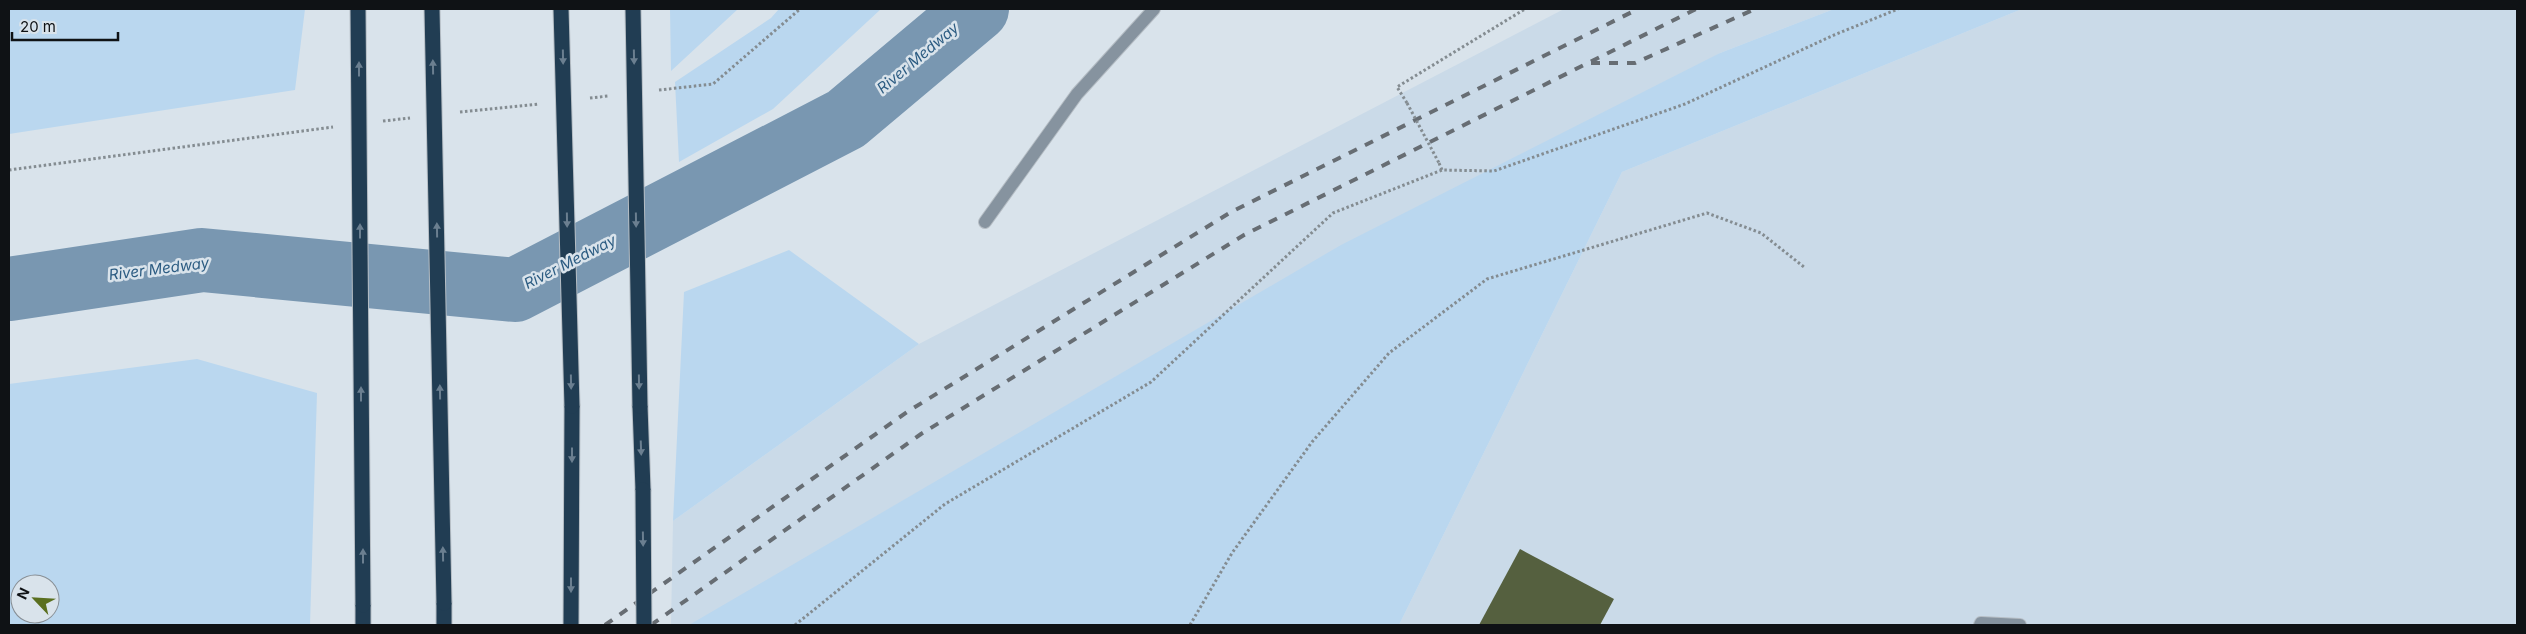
<svg xmlns="http://www.w3.org/2000/svg" width="2526" height="634" font-family="Inter,sans-serif">
  <style>
    .built { fill: #cadae8 }
    .green { fill: #bad7ef; fill-rule: evenodd }
    .lines { fill: none; stroke-linecap: round; stroke-linejoin: round }
    .river { stroke: #7997b1; stroke-width: 64 }
    .building { fill: #55603f }
    .service-casing { stroke: #b5bdc4; stroke-width: 14 }
    .minor-casing { stroke: #b5bdc4; stroke-width: 14 }
    .motorway-casing { stroke: #b5bdc4; stroke-width: 17 }
    .path { stroke: #848c91; stroke-width: 3; stroke-dasharray: 2.5 2.5; stroke-linecap: butt }
    .service { stroke: #86939f; stroke-width: 12 }
    .minor { stroke: #86939f; stroke-width: 12 }
    .motorway { stroke: #213d53; stroke-width: 15 }
    .rail { stroke: #676d73; stroke-width: 4; stroke-dasharray: 9 9; stroke-linecap: butt }
    .motorway-bridge-casing { stroke: #b5bdc4; stroke-width: 17; stroke-linecap: butt }
    .path-bridge { stroke: #848c91; stroke-width: 3; stroke-dasharray: 2.5 2.5; stroke-linecap: butt }
    .motorway-bridge { stroke: #213d53; stroke-width: 15 }
    .oneway { fill: #6b7f90 }
    .labels { text-anchor: middle; stroke-width: 5; stroke-linejoin: round; paint-order: stroke }
    .water-label { font-size: 15px; font-style: italic; fill: #2c5c82; stroke: #d9e3eb }
  </style>
  <rect width="100%" height="100%" fill="#d9e3eb"/>
  <path class="built" d="M1564 9H1834L1720 53 771 625H671L673 521 919 344Z
    M2022 9H2517V625H1399L1622 172Z"/>
  <path class="green" d="M9 9H305L295 90 9 134Z
    M670 9H738L671 71Z
    M779 9H881L773 109 679 162 675 82 771 18Z
    M1834 9H2022L1622 172 1399 625H689L1341 245 1720 53Z
    M789 250 919 344 673 521 684 292Z
    M197 359 317 393 310 625H9V384ZM20 584H50V614H20Z"/>
  <g class="lines">
    <path class="river" d="M9 289 202 260 515 290 846 119 977 9"/>
  </g>
  <path class="building" d="M1520 549 1614 599 1600 625H1479Z"/>
  <g class="lines">
    <defs>
      <path id="service" d="M985 222 1077 94 1154 9"/>
      <path id="minor" d="M1980 625 1981 623 2020 625"/>
      <path id="motorway" d="M640 406 643 490
        M363 625V605
        M444 625V603
        M571 625 572 406"/>
    </defs>
    <use href="#service" class="service-casing"/>
    <use href="#minor" class="minor-casing"/>
    <use href="#motorway" class="motorway-casing"/>
    <path class="path" d="M659 90 713 84 800 9
      M590 98 608 96
      M1407 103 1397 87 1525 9
      M460 112 539 104
      M383 121 410 118
      M1439 163 1442 170
      M9 170 333 127
      M795 625 945 504 1151 382 1333 213 1442 170 1494 171 1685 104 1834 35 1898 9
      M1190 625 1232 553 1312 442 1389 353 1487 279 1707 213 1761 233 1804 267"/>
    <use href="#service" class="service"/>
    <use href="#minor" class="minor"/>
    <use href="#motorway" class="motorway"/>
    <path class="rail" d="M1591 63H1635L1755 9
      M605 625 907 412 1231 212 1638 9
      M651 625 921 434 1244 235 1696 9"/>
    <defs>
      <path id="motorway-bridge" d="M358 9 363 605
        M432 9 444 603
        M561 9 572 406
        M633 9 640 406
        M643 490 644 625"/>
    </defs>
    <use href="#motorway-bridge" class="motorway-bridge-casing"/>
    <path class="path-bridge" d="M1407 103 1439 163"/>
    <use href="#motorway-bridge" class="motorway-bridge"/>
  </g>
  <defs><path id="oneway-solid" d="M-6-.8H1V-3.2L6.5 0L1 3.2V.8H-6Z" transform="scale(1.25)"/></defs>
  <g class="oneway">
    <use href="#oneway-solid" transform="translate(563 57) rotate(89)"/>
    <use href="#oneway-solid" transform="translate(634 57) rotate(89)"/>
    <use href="#oneway-solid" transform="translate(433 67) rotate(-91)"/>
    <use href="#oneway-solid" transform="translate(359 69) rotate(-90)"/>
    <use href="#oneway-solid" transform="translate(567 220) rotate(89)"/>
    <use href="#oneway-solid" transform="translate(636 220) rotate(89)"/>
    <use href="#oneway-solid" transform="translate(437 230) rotate(-91)"/>
    <use href="#oneway-solid" transform="translate(360 231) rotate(-90)"/>
    <use href="#oneway-solid" transform="translate(571 382) rotate(89)"/>
    <use href="#oneway-solid" transform="translate(639 382) rotate(89)"/>
    <use href="#oneway-solid" transform="translate(440 392) rotate(-91)"/>
    <use href="#oneway-solid" transform="translate(361 394) rotate(-90)"/>
    <use href="#oneway-solid" transform="translate(641 448) rotate(88)"/>
    <use href="#oneway-solid" transform="translate(572 455) rotate(90)"/>
    <use href="#oneway-solid" transform="translate(643 539) rotate(89)"/>
    <use href="#oneway-solid" transform="translate(443 554) rotate(-91)"/>
    <use href="#oneway-solid" transform="translate(363 556) rotate(-90)"/>
    <use href="#oneway-solid" transform="translate(571 585) rotate(90)"/>
  </g>
  <g class="labels">
    <g class="water-label">
      <text transform="translate(918 58) rotate(-40)" y="5">River Medway</text>
      <text transform="translate(570 262) rotate(-27)" y="5">River Medway</text>
      <text transform="translate(159 269) rotate(-7)" y="5">River Medway</text>
    </g>
  </g>
  <rect width="2526" height="634" fill="none" stroke="#0f1215" stroke-width="20"/>
  <g transform="translate(35 599) rotate(295)"><circle r="24" fill="#d9e3eb" stroke="#888f95"/>
  <path d="M0-4L9 19L0 12L-9 19Z" fill="#5a6f1f"/>
  <text y="-8" font-size="14" font-weight="bold" text-anchor="middle" fill="#0f1215">N</text>
  </g>
  <path d="M12 32v8h106v-8" fill="none" stroke="#0f1215" stroke-width="2.5"/>
  <text x="20" y="32" font-size="15" fill="#0f1215" stroke="#d9e3eb" stroke-width="4" paint-order="stroke">20 m</text>
</svg>
